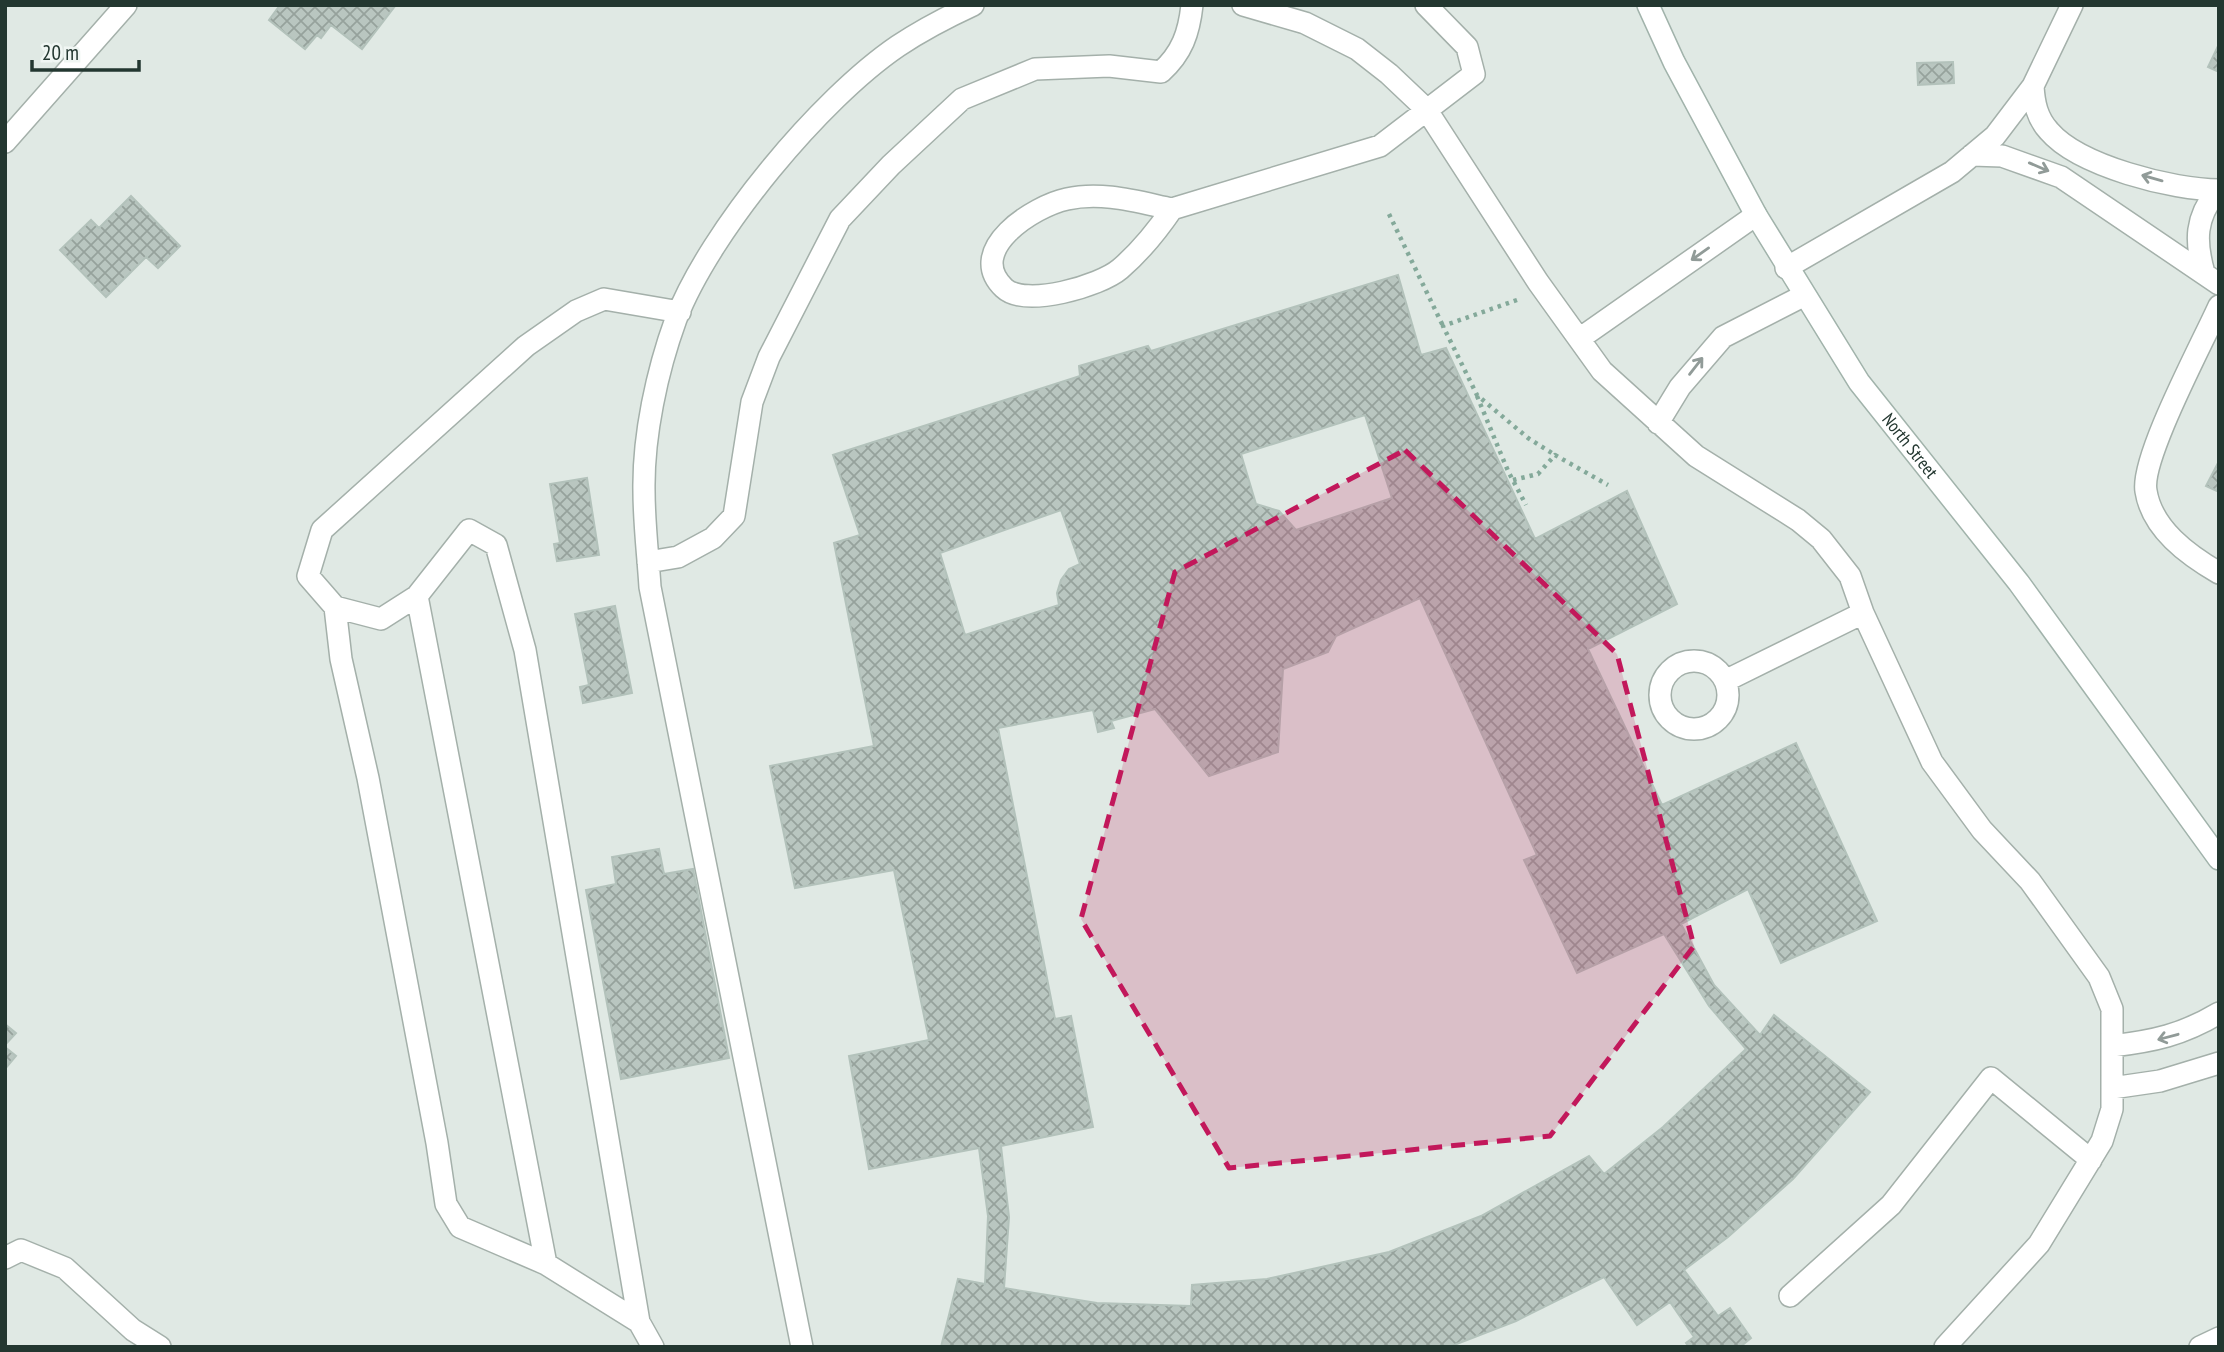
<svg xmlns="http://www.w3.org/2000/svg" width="2224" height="1352" font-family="'PT Sans Narrow',sans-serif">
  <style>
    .building { fill: url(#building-cross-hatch); stroke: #b3c2bb; stroke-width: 2; fill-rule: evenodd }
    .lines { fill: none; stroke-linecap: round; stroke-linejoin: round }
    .lane-casing { stroke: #a4b0aa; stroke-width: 24 }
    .street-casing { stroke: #a4b0aa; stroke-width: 24 }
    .secondary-casing { stroke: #a1b3ab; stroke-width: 24 }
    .path { stroke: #84a99a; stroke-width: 4.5; stroke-dasharray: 3.5 5; stroke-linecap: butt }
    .lane { stroke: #fff; stroke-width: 21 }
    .street { stroke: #fff; stroke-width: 21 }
    .secondary { stroke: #fff; stroke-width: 21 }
    .oneway { stroke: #919b98 }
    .marked { fill: #c2185b; fill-opacity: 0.2; stroke: #c2185b; stroke-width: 5; stroke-dasharray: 14 9; stroke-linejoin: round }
    .labels { text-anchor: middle; stroke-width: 5; stroke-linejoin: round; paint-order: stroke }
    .street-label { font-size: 18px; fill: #233730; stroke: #f0f6f3 }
  </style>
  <defs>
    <pattern id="building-cross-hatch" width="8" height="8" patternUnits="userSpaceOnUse" patternTransform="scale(1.75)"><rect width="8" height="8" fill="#b9c6c0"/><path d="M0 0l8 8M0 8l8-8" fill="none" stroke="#96a29c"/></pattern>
  </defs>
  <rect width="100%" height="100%" fill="#e0e9e4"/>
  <path class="building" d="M280 5H393L395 6 362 49 331 25 321 38 317 35 305 49 269 20Z
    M2219 44V72L2208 67Z
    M1953 62 1954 83 1918 85 1917 63Z
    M131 196 180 246 158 268 146 257 106 297 60 250 91 220 99 228Z
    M1398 275 1421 355 1446 348 1535 539 1627 491 1677 604 1588 649 1662 805 1796 743 1877 921 1781 963 1748 889 1681 924 1714 985 1760 1035 1774 1015 1870 1092 1793 1179 1728 1237 1684 1270 1718 1316 1730 1308 1751 1338 1740 1347H1689L1686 1343 1694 1337 1670 1302 1637 1325 1604 1277 1516 1321 1449 1347H941L958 1279 985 1284 988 1216 979 1148 869 1169 849 1056 929 1040 894 870 795 888 770 766 874 746 834 543 860 535 833 455 1080 376 1079 366 1148 346 1151 351ZM1365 415 1392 498 1296 530 1279 511 1256 504 1241 454ZM1061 510 1080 564 1069 569 1061 580 1057 593 1059 605 965 635 940 553ZM1420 598 1537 855 1524 860 1577 973 1664 934 1709 1006 1746 1049 1663 1127 1604 1174 1589 1156 1481 1216 1389 1252 1267 1279 1192 1285 1191 1306 1097 1303 1004 1288 1009 1217 1001 1146 1093 1127 1071 1016 1055 1019 998 728 1093 710 1098 732 1114 728 1111 721 1155 709 1209 776 1278 752 1283 669 1328 652 1336 636Z
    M2219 461V492L2206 486Z
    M587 478 599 555 557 561 554 544 560 543 550 484Z
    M615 606 632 693 583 703 580 687 589 685 575 614Z
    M659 849 664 874 693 869 729 1058 621 1079 586 890 616 884 612 857Z
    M5 1024 16 1033 5 1045Z
    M5 1047 16 1056 5 1069Z"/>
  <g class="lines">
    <defs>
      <path id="lane" d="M1243 5 1305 23 1357 49 1389 74 1426 109 1538 282 1602 371 1696 456 1798 520 1821 539 1850 576 1863 613 1932 762 1982 830 2030 881 2099 977 2112 1009V1109L2102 1141 2039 1244 1945 1347
        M2033 86C2034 103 2037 118 2049 131 2079 166 2173 190 2219 190
        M1972 155 2002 156 2061 177 2219 284
        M1172 209C1138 202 1102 191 1067 199 1034 206 964 250 1004 288 1025 308 1100 286 1120 269 1141 251 1157 231 1172 209L1380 146 1474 74 1467 47 1426 5
        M1786 268 1952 172 1995 136 2033 86 2072 5
        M2204 273C2195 241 2195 218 2217 191
        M2219 306C2203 342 2140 459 2146 491 2152 529 2188 555 2219 573
        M1579 339 1756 215
        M1658 423 1680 387 1723 337 1803 296
        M648 562 678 557 713 538 734 516 752 402 769 357 840 219 891 165 962 99 1035 69 1109 66 1161 72C1182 53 1189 33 1192 5
        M417 596 546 1264 639 1322
        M335 607 341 659 368 778 437 1143 446 1204 460 1227 546 1264
        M1660 695a34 34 0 1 1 68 0a34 34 0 1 1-68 0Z
        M1725 681 1863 613
        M2112 1046C2154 1041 2182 1035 2219 1013
        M2112 1088 2160 1081 2219 1063
        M5 1258 21 1250 65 1268 133 1330 160 1347
        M1790 1296 1891 1205 1991 1078 2091 1160
        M653 1347 639 1322 525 650 496 545 469 530 417 596 381 619 335 607 308 576 322 530 526 346 576 311 604 299 680 312
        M802 1347 650 587C648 555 644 523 644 491 643 436 657 371 676 319 710 231 820 99 898 46 922 30 947 17 973 5
        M2200 1347 2219 1338"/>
      <path id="street" d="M5 142 126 5"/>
      <g id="secondary">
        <path id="s1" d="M1648 5 1674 62 1756 215 1859 382 2019 583 2219 859"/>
      </g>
    </defs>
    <use href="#lane" class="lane-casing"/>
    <use href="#street" class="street-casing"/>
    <use href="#secondary" class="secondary-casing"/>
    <path class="path" d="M1389 214 1443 326
      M1517 300 1443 326 1477 395 1528 438 1555 455
      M1477 396 1508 471 1526 505
      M1513 480 1538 474 1555 455 1608 485"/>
    <use href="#lane" class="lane"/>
    <use href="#street" class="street"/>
    <use href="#secondary" class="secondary"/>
  </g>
  <defs><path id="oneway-shaft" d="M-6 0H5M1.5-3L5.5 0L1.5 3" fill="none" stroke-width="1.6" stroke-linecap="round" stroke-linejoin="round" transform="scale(1.75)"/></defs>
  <g class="oneway">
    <use href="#oneway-shaft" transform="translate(2039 167) rotate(23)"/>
    <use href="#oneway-shaft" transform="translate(2152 178) rotate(-164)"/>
    <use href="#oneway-shaft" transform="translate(1700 254) rotate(145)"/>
    <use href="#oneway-shaft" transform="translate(1696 366) rotate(-52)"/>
    <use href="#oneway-shaft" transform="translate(2168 1037) rotate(165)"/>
  </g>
  <path class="marked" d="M1405 450 1617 654 1694 946 1550 1136 1229 1168 1081 919 1175 572Z"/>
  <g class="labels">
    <g class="street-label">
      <text dy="6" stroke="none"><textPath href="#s1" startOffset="514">North Street</textPath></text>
    </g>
  </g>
  <rect width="2224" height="1352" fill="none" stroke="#233730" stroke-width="14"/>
  <path d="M32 60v10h107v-10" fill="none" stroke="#233730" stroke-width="3.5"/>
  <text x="42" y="60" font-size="21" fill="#233730" stroke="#f0f6f3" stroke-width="5" paint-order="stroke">20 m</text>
</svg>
